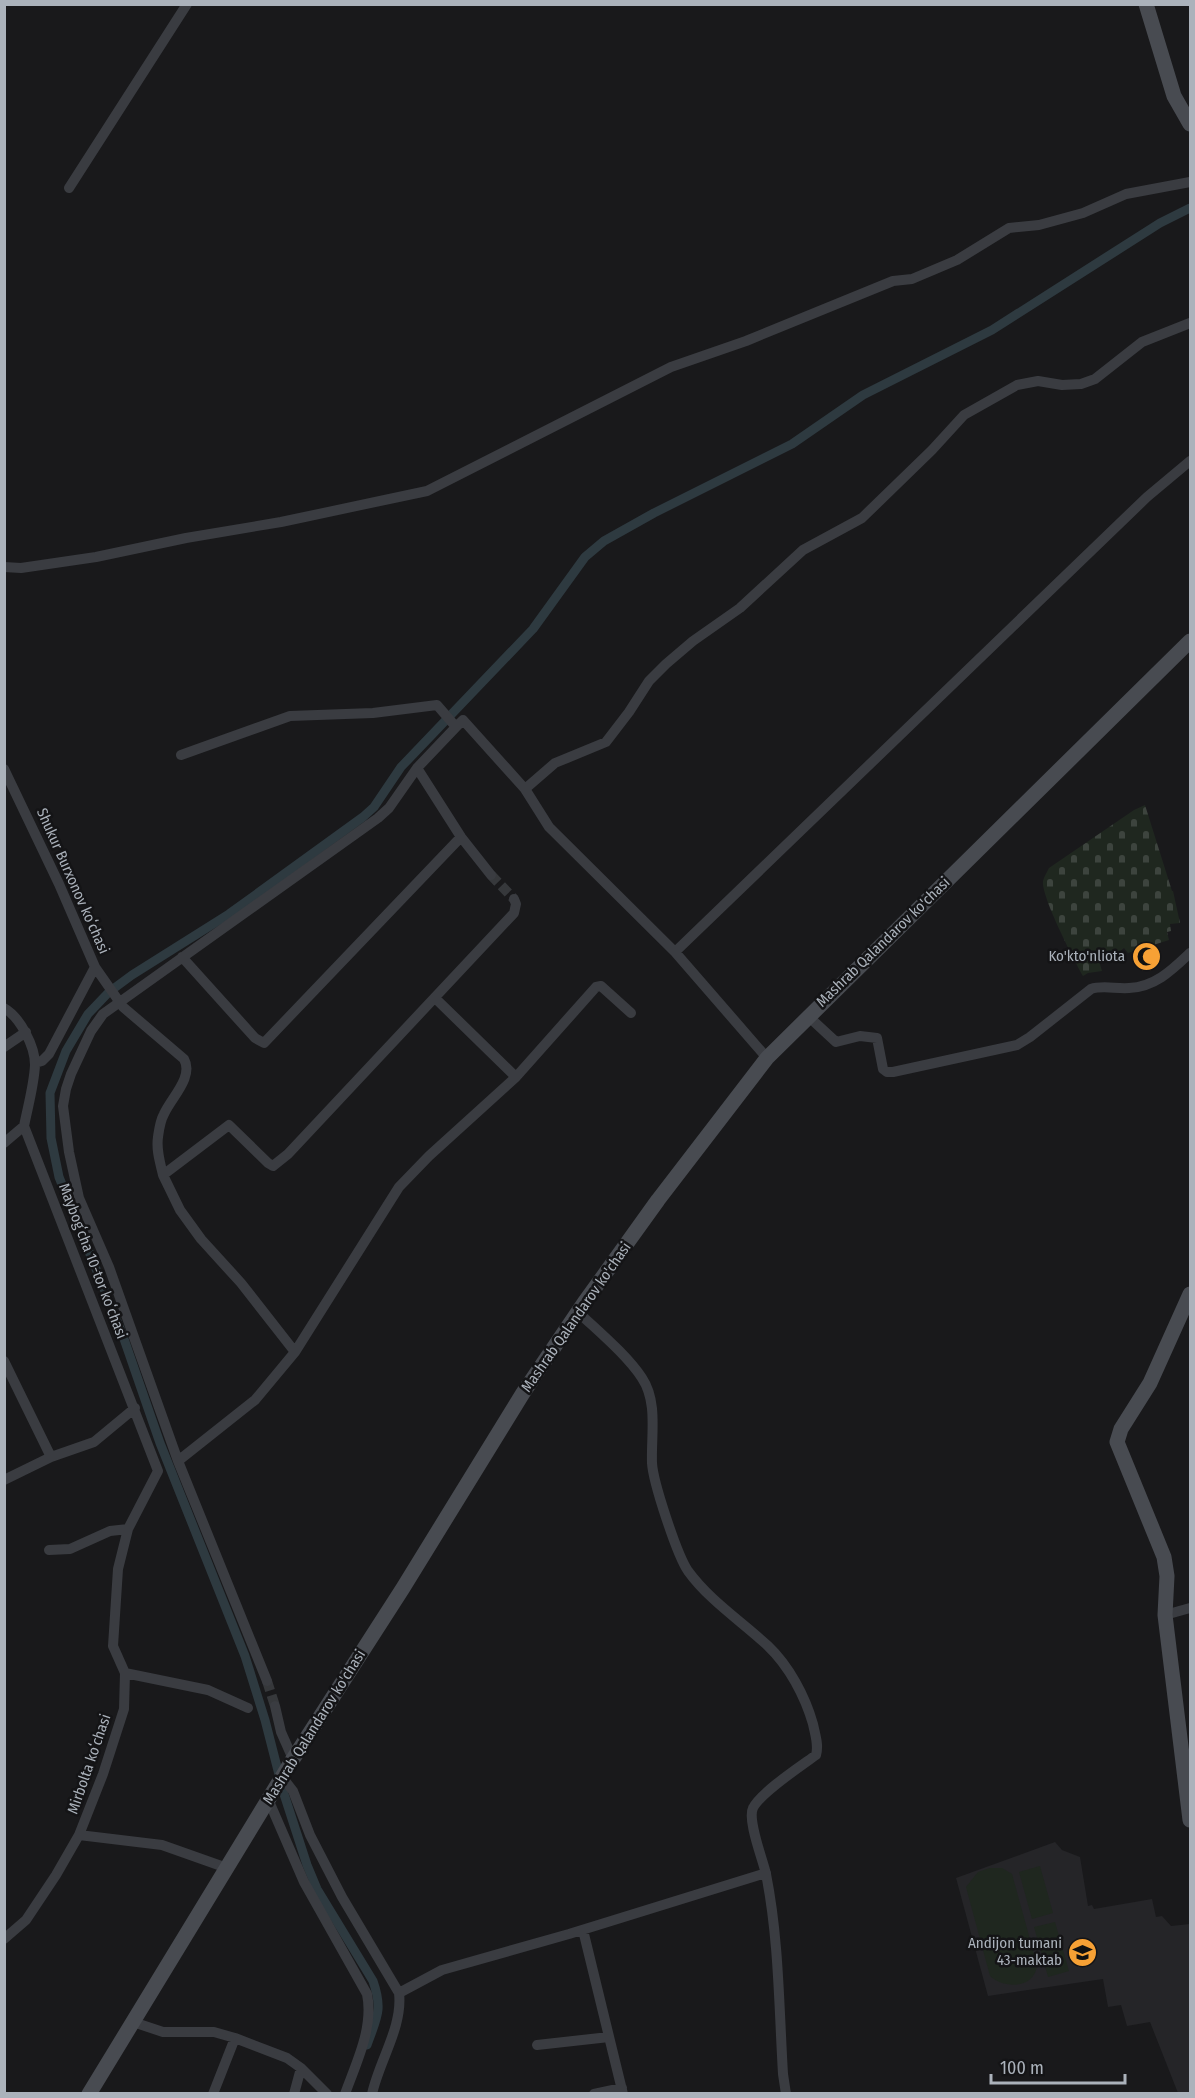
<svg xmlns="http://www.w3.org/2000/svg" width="1195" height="2098" font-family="'Fira Sans Condensed',sans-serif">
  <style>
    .built { fill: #252528 }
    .cemetery { fill: url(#cemetery-stones) }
    .pitch { fill: #1f271f }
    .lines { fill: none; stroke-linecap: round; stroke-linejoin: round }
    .canal { stroke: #2e3a40; stroke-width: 9 }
    .street-tunnel { stroke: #36383b; stroke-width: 10; stroke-dasharray: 10 5; stroke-linecap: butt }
    .street { stroke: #3a3c41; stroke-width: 10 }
    .secondary { stroke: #484b51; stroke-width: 15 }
    .labels { text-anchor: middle; stroke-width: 5; stroke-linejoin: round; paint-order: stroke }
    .street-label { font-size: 15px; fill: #abb2bb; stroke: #141416 }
    .poi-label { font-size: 15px; fill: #abb2bb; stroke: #141416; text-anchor: end }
  </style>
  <defs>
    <pattern id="cemetery-stones" width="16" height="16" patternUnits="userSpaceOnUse" patternTransform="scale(1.5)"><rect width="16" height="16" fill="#1f271f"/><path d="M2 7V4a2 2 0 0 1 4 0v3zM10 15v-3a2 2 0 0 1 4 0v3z" fill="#3d443e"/></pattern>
  </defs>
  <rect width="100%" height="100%" fill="#19191b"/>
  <path class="built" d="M1055 1842 1062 1850 1080 1857 1088 1906 1092 1905 1094 1909 1152 1899 1156 1917 1162 1916 1171 1926 1190 1924V2093H1178L1150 2022 1127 2026 1121 2005 1108 2007 1103 1979 988 1996 956 1878Z"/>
  <path class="cemetery" d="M1145 805 1172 891H1173L1180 923 1170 924 1171 931 1167 932 1169 940 1128 953 1124 948 1118 953 1116 951 1099 961 1102 971 1088 973 1083 976C1074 960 1041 896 1043 881 1044 877 1047 872 1049 868L1134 810Z"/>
  <path class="pitch" d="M1040 1866 1053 1913 1032 1919 1019 1872Z
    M990 1868H1002L1012 1874 1037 1965C1035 1989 1004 1989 990 1976L966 1887 978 1872Z
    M1055 1922 1069 1971 1048 1977 1034 1927Z"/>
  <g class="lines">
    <path class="canal" d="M367 2045C377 2017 383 2010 373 1981L317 1889 307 1865 284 1794 265 1720 245 1656 160 1443 123 1336 59 1177 51 1138 50 1093 66 1051 88 1014 109 992 132 975 229 914 363 817 374 807 401 767 533 629 585 557 604 541 654 513 792 444 863 395 992 330 1160 223 1190 208"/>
    <path class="street-tunnel" d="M491 875 514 899
      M267 1681 275 1706"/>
    <path class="street" d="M69 188 187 4
      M4 567 21 568 96 557 186 538 281 522 427 491 671 367 746 341 893 281 912 279 957 260 1009 228 1039 225 1083 213 1126 194 1190 182
      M456 727 463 720 525 789 549 827 675 952 767 1058
      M181 755 290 716 373 713 437 705 456 727 417 768 389 808 378 818 103 1014 91 1031 71 1074 66 1089 63 1106 69 1152 79 1198 109 1267 178 1461 267 1681
      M417 768 461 837 491 875
      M4 769 59 884 95 967 49 1054 42 1061 35 1063
      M525 789 555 763 606 742 629 712 649 681 666 664 693 641 740 608 803 550 862 518 932 450 964 415 1017 385 1038 381 1062 385 1081 384 1095 379 1142 342 1190 323
      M675 952 1147 497 1190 461
      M182 957 255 1038 264 1043 461 837
      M95 967 123 1007 184 1059C194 1077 171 1098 164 1114 160 1121 159 1130 158 1137 156 1150 160 1162 163 1175L229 1125 268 1163 273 1166 288 1154 514 913 516 904 514 899
      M435 998 516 1077
      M4 1008C20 1017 35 1046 35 1065 34 1085 28 1106 24 1126
      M808 1016 836 1042 860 1036 877 1038 883 1069 887 1072H893L1017 1045 1030 1037 1091 989C1102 985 1116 989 1129 988 1155 987 1172 970 1190 953
      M4 1047 26 1032
      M4 1143 24 1126
      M163 1175 180 1210 201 1239 241 1283 295 1352
      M578 1312C598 1331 627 1355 642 1378 658 1402 651 1435 652 1463 653 1482 677 1555 688 1571 709 1600 741 1621 768 1646 789 1666 805 1696 813 1724 815 1734 819 1745 816 1755 801 1766 760 1793 753 1808 747 1820 763 1860 766 1874 779 1939 779 2008 783 2074L786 2094
      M4 1361 51 1457
      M178 1461 255 1400 295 1352 399 1187 429 1156 516 1077 596 987 601 986 631 1013
      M4 1480 51 1457 94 1442 135 1408
      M49 1550 70 1549 110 1531 128 1529
      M1165 1615 1190 1608
      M125 1673 208 1690 248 1708
      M275 1706 281 1732 293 1759
      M282 1777 293 1791 310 1835 342 1897 399 1993 442 1970 569 1934 766 1873
      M268 1799 304 1882 367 1994C374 2028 356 2063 345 2094
      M79 1835 162 1845 227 1868
      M583 1930 623 2094
      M4 1939 26 1920 56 1875 79 1835 103 1774 124 1709 125 1673 113 1646 118 1569 128 1529 158 1471 24 1126
      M133 2022 163 2032H214L235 2038
      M537 2045 609 2037
      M213 2094 235 2038 287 2058 301 2068 327 2094
      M294 2094 301 2068
      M372 2094C379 2061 403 2027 399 1993
      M594 2094 622 2088"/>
    <path class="secondary" d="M1146 4 1174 96 1190 124
      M1190 1294 1150 1383 1121 1429 1117 1442 1164 1557 1167 1576 1165 1615 1190 1820
      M89 2094 293 1759 403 1588 523 1393 584 1303 658 1200 767 1058 1190 641"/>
  </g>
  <defs>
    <symbol id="mosque-disc" viewBox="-11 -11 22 22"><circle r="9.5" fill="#f7a135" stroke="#141416"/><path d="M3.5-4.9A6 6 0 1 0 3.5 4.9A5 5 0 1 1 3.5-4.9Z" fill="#111"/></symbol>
    <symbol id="school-disc" viewBox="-11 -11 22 22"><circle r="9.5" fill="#f7a135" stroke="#141416"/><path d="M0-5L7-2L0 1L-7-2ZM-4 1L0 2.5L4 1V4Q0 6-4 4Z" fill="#111"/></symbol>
  </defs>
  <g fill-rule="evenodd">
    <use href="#mosque-disc" x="1130" y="940" width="33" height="33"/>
    <use href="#school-disc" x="1066" y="1936" width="33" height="33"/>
  </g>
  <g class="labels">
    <g class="street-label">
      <text transform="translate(73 881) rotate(66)" y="5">Shukur Burxonov koʻchasi</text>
      <text transform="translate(883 942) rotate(-44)" y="5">Mashrab Qalandarov ko'chasi</text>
      <text transform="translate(93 1261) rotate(69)" y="5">Maybogʻcha 10-tor koʻchasi</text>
      <text transform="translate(576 1317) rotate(-55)" y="5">Mashrab Qalandarov ko'chasi</text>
      <text transform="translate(314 1727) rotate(-58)" y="5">Mashrab Qalandarov ko'chasi</text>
      <text transform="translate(89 1764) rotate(-71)" y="5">Mirbolta koʻchasi</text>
    </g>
    <g class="poi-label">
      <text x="1125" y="961">Ko'kto'nliota</text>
      <text x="1062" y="1948">Andijon tumani<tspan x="1062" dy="17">43-maktab</tspan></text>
    </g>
  </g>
  <rect width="1195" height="2098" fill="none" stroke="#abb2bb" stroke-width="12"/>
  <path d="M991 2074v9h134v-9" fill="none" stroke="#abb2bb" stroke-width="3"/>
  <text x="1000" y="2074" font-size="18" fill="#abb2bb" stroke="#141416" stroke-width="4.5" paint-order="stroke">100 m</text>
</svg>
